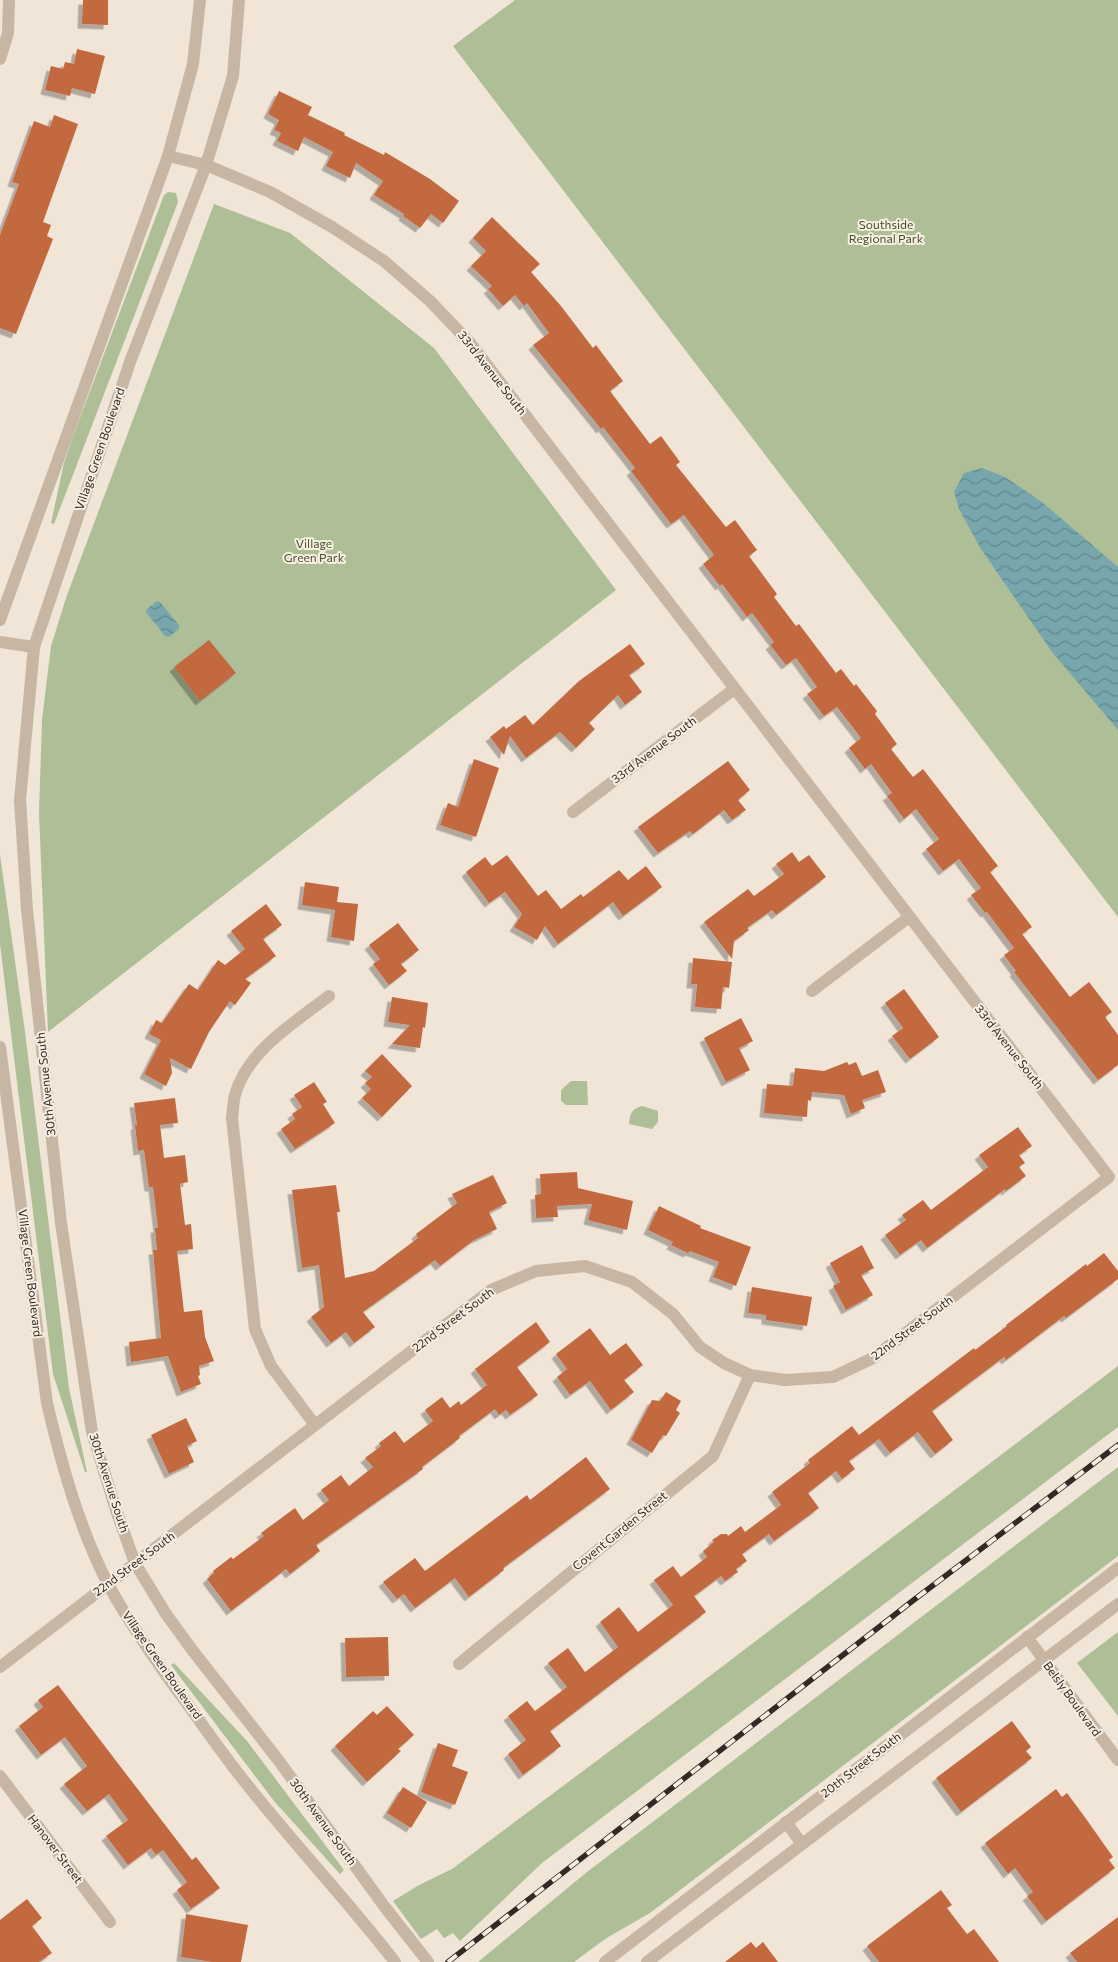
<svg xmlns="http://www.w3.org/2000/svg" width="1118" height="1962" font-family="Commissioner,sans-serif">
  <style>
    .green { fill: #aebe97 }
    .water { fill: url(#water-waves) }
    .building { fill: #c36941; filter: url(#shadow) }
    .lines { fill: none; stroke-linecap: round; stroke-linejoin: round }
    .minor { stroke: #c7b6a3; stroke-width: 12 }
    .tertiary { stroke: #c7b6a3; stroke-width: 12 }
    .rail-casing { stroke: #322a25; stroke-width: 5.5 }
    .rail { stroke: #f8efe2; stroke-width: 4; stroke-dasharray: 11; stroke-linecap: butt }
    .labels { text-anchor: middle; stroke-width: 4; stroke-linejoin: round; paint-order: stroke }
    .park-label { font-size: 12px; fill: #3f502a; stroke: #f8efe2 }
    .street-label { font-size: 12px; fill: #322a25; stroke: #f8efe2 }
  </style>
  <defs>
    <pattern id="water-waves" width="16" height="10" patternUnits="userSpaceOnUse" patternTransform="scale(1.25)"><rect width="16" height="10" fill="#77a6ac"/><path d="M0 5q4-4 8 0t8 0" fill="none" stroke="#62878c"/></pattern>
    <filter id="shadow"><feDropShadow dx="-4.5" dy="4.5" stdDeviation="0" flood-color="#0004"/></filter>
  </defs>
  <rect width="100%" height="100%" fill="#f0e5d7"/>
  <path class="green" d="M515 0H1118V917L453 46Z
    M168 192 176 193 178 202 54 524 51 523 64 463 72 439 164 195Z
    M214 204 290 233 434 348 616 590 48 1032 39 813 42 720 51 646 67 595Z
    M0 855 25 1032 69 1388 87 1472H85L53 1374 0 944Z
    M571 1081H587L588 1105H566L561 1101V1090Z
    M642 1106 658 1111V1122L652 1129 629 1124C630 1114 631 1109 642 1106Z
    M1118 1366V1427L542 1863 460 1941 453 1933 444 1938 437 1929 421 1939 393 1901 419 1885 452 1869 694 1688Z
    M1118 1467V1556L650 1913 605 1939 574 1962H478L587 1872Z
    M1118 1632V1716L1077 1663Z
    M174 1663 247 1741 344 1870 340 1874 274 1801 171 1665Z"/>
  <path class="water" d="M982 468 1005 477 1042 502 1118 567V730L1052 652 981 549 959 509 954 492 964 473Z
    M157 601 160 602 179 625V629L169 637 165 636 146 612 147 609Z"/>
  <path class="building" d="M83 0H108V25L82 24Z
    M77 49 105 56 95 94 72 88 70 96 45 90 51 66 63 69 65 62 74 64Z
    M279 91 312 107 308 115 345 133 344 135 384 155 385 152 430 179 459 201 443 223 431 214 420 228 403 216 404 214 374 195 383 181 356 163 350 178 326 166 333 152 304 137 298 151 277 141 281 133 274 130 279 120 268 114Z
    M54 115 78 124 43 222 51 225 47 236 53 239 16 334 0 328V235L19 184 12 182 34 121 50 127Z
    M492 217 540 264 531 272 561 306 593 348 596 345 623 381 610 391 650 444 661 436 680 462 676 465 726 527 735 520 757 550 749 556 777 594 774 597 796 626 799 624 836 673 841 669 854 686 856 684 877 711 875 714 897 744 891 749 913 777 923 769 998 866 990 872 1032 927 1022 934 1070 997 1089 982 1112 1012 1105 1017 1118 1035V1065L1098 1080 1014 972 1016 971 1004 955 1014 948 987 912 985 913 971 895 981 888 959 859 943 871 926 849 939 839 916 809 904 819 887 796 892 793 871 764 865 769 849 748 861 738 837 707 824 716 807 694 817 687 796 658 786 665 770 645 774 642 752 613 747 617 722 584 720 586 703 564 714 555 684 515 671 524 631 471 635 468 603 427 601 429 533 345 549 333 527 303 524 306 515 295 503 306 488 289 492 286 471 266 486 251 473 238Z
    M209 640 236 673 200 701 174 667Z
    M630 644 645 664 629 675 642 692 625 705 618 695 589 723 595 729 576 748 560 732 526 758 510 736 504 755 490 737 504 726 506 729 525 715 533 725 579 681Z
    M474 759 499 768 476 837 440 825 448 803 458 807Z
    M728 761 750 790 738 800 746 810 732 820 724 810 693 834 690 831 658 853 638 827Z
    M792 852 799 862 809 855 826 877 776 915 772 910 747 928 749 930 734 941 732 959 704 922 748 889 754 896 784 874 776 864Z
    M507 855 538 896 546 890 561 909 581 894 583 897 619 870 628 880 646 866 662 887 623 916 613 902 558 944 545 926 537 940 514 927 522 914 505 892 489 903 466 872 485 857 492 866Z
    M305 882 339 887 337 902 358 904 354 941 331 937 335 910 302 905Z
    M266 904 282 925 263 939 276 956 245 979 251 983 235 1005 230 1001 209 1032 191 1069 170 1058 172 1073 166 1086 144 1074 161 1040 149 1034 156 1020 162 1023 189 984 198 990 218 960 225 965 245 949 231 931Z
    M398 923 419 950 401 964 407 971 389 985 373 964 380 959 369 945Z
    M693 958 732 962 729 988 723 987 721 1009 695 1007 697 984H691Z
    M904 989 939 1037 910 1059 892 1036 903 1028 885 1003Z
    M392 997 428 1003 425 1028 423 1027 420 1048 392 1044 410 1025 388 1022Z
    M741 1018 753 1041 739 1048 750 1070 726 1082 704 1038Z
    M382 1054 412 1086 382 1117 362 1098 371 1089 365 1083 372 1077 365 1071Z
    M847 1062 849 1065 856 1062 862 1076 878 1070 886 1092 862 1100 865 1108 851 1114 844 1095 812 1092 811 1101 808 1100 807 1117 764 1113 767 1084 793 1086 795 1068 824 1071Z
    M314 1082 327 1102 323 1104 335 1123 295 1149 281 1129 295 1119 292 1114 302 1107 294 1095Z
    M175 1098 178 1123 160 1125 164 1158 185 1155 188 1182 180 1184 185 1225 191 1224 193 1249 177 1251 184 1312 202 1310 205 1337 214 1361 199 1366 200 1375 198 1376 201 1384 181 1392 168 1356 131 1362 129 1342 161 1338 153 1250H157L155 1228H158L153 1187H149L144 1150 138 1151 135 1125H137L134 1103Z
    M1018 1127 1032 1146 1019 1155 1025 1163 1019 1167 1026 1176 1006 1191 1005 1189 927 1248 921 1240 900 1255 885 1235 906 1220 902 1215 923 1200 931 1210 988 1167 979 1155Z
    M577 1172 578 1188 633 1201 627 1230 588 1220 592 1204 557 1206 558 1217 536 1218 535 1195 541 1194 540 1174Z
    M493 1175 507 1203 489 1212 497 1229 474 1240 440 1266 435 1260 363 1312 375 1327 354 1343 346 1332 331 1343 311 1317 324 1307 319 1265 302 1268 292 1190 336 1185 340 1212H337L345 1278 374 1271 418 1238 416 1234 457 1203 452 1194Z
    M659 1206 701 1226 700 1228 751 1247 736 1286 713 1277 719 1262 690 1251 688 1253 671 1245 673 1242 648 1230Z
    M862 1245 874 1268 861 1275 873 1295 846 1310 833 1286 840 1282 830 1263Z
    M1104 1253 1118 1271V1279L1066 1318 1064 1316 1006 1360 1004 1357 932 1411 953 1440 935 1454 918 1432 890 1453 879 1439 849 1461 855 1469 842 1479 836 1471 808 1493 819 1508 774 1541 769 1534 742 1554 747 1561 736 1569 738 1572 725 1581 721 1576 694 1596 706 1612 550 1731 561 1746 523 1775 508 1754 526 1740 508 1716 527 1701 535 1711 567 1687 548 1663 568 1648 585 1672 618 1647 600 1622 619 1607 638 1632 673 1605 654 1580 673 1566 681 1577 707 1557 703 1551 714 1542 712 1540 721 1534H727L728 1536 741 1526 745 1532 781 1505 772 1492 810 1463 808 1460 852 1426 859 1435 974 1348 975 1350 1007 1326 1006 1325 1086 1264 1087 1266Z
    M752 1287 812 1297 807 1326 766 1320V1315L748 1313Z
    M536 1322 550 1342 517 1367 538 1395 510 1415 506 1410 499 1415 495 1409 459 1436 460 1438 422 1467 423 1469 316 1545 320 1551 290 1574 286 1569 231 1611 207 1579 214 1573 213 1571 231 1557 233 1559 264 1536 261 1533 295 1508 303 1520 329 1500 321 1490 341 1475 349 1486 373 1467 365 1458 381 1446 379 1443 395 1431 404 1443 433 1421 425 1410 442 1397 450 1408 459 1401 461 1405 487 1385 475 1369Z
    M590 1328 610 1355 626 1343 643 1365 624 1380 634 1392 611 1410 590 1381 570 1395 557 1377 567 1369 556 1354Z
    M666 1392 681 1401 676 1410 680 1413 666 1436 663 1435 652 1453 631 1440 652 1400 660 1401Z
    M186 1418 197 1441 187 1446 194 1462 169 1474 151 1435Z
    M586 1457 610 1489 503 1568 504 1570 469 1597 455 1578 415 1608 404 1594 397 1599 383 1582 415 1558 425 1571 527 1495 530 1500Z
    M388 1637 389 1676 346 1677 345 1638Z
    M58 1685 192 1860 196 1857 220 1888 191 1909 177 1890 187 1882 163 1850 156 1855 151 1848 128 1865 106 1836 128 1820 109 1794 87 1811 64 1784 87 1766 65 1737 41 1755 19 1726 43 1707 38 1700Z
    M387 1706 414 1735 398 1749 401 1751 367 1782 335 1746 373 1711 377 1715Z
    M1012 1721 1031 1747 1026 1751 1032 1758 961 1812 936 1778Z
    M438 1743 458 1750 452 1766 468 1772 455 1805 421 1792Z
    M403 1787 427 1802 411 1828 387 1813Z
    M1056 1789 1062 1797 1067 1793 1084 1816 1113 1857 1109 1860 1115 1868 1046 1921 1027 1896 1033 1892 1015 1868 1008 1874 985 1843Z
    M941 1890 952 1905 947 1908 967 1934 974 1929 999 1962H879L867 1946Z
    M27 1899 42 1918 32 1926 52 1953 39 1962H0V1920Z
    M186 1914 248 1925 241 1962H212L181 1957Z
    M1118 1917V1962H1077L1070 1953Z
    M751 1942 756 1948 763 1942 778 1962H725Z"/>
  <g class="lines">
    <path class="minor" d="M0 59 8 33 9 0
      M0 642 34 647
      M573 812 734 689
      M812 991 909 917
      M315 1425 271 1366 255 1329 232 1118C233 1111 233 1103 235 1095 247 1051 294 1023 329 996
      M1027 1637 1118 1760
      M459 1664 713 1456 750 1375
      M0 1667 491 1290 536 1271 585 1266 632 1282 673 1314 700 1347 724 1363 750 1375 785 1380 833 1377 873 1358 1109 1177 470 343 430 301 384 261 332 227 270 192 206 165 168 156
      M0 1776 110 1922
      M786 1822 802 1844"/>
    <path class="tertiary" d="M239 0 233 76 206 165 130 362 34 647 20 800 27 910 61 1223 92 1432 116 1510 135 1563 166 1614 193 1651 279 1761 384 1906 428 1962
      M0 620 168 156 193 64 200 0
      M0 1047 47 1403C62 1466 79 1528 109 1586 132 1628 160 1667 188 1705 207 1731 225 1757 245 1782 293 1843 347 1900 395 1962
      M605 1962 1118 1568
      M647 1962 1118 1604"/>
    <defs>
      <path id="rail" d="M448 1962 915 1599 1118 1445"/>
    </defs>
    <use href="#rail" class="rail-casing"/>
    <use href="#rail" class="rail"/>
  </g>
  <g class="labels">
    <g class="park-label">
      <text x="886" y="229">Southside<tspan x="886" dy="14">Regional Park</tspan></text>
      <text x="314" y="548">Village<tspan x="314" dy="14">Green Park</tspan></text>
    </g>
    <g class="street-label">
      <text transform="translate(492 373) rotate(52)" y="4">33rd Avenue South</text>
      <text transform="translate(100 449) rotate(-71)" y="4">Village Green Boulevard</text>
      <text transform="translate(654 750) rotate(-37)" y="4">33rd Avenue South</text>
      <text transform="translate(1009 1047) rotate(52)" y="4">33rd Avenue South</text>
      <text transform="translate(46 1084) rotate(-96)" y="4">30th Avenue South</text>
      <text transform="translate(30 1273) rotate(83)" y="4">Village Green Boulevard</text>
      <text transform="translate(453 1320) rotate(-37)" y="4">22nd Street South</text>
      <text transform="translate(912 1328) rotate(-37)" y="4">22nd Street South</text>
      <text transform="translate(109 1483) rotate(72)" y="4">30th Avenue South</text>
      <text transform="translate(620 1531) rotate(-39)" y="4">Covent Garden Street</text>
      <text transform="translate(134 1564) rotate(-37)" y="4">22nd Street South</text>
      <text transform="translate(162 1665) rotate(55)" y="4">Village Green Boulevard</text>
      <text transform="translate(1072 1699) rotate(54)" y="4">Belsly Boulevard</text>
      <text transform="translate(861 1765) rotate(-38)" y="4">20th Street South</text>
      <text transform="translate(323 1822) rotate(54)" y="4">30th Avenue South</text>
      <text transform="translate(55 1849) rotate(53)" y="4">Hanover Street</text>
    </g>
  </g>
</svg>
